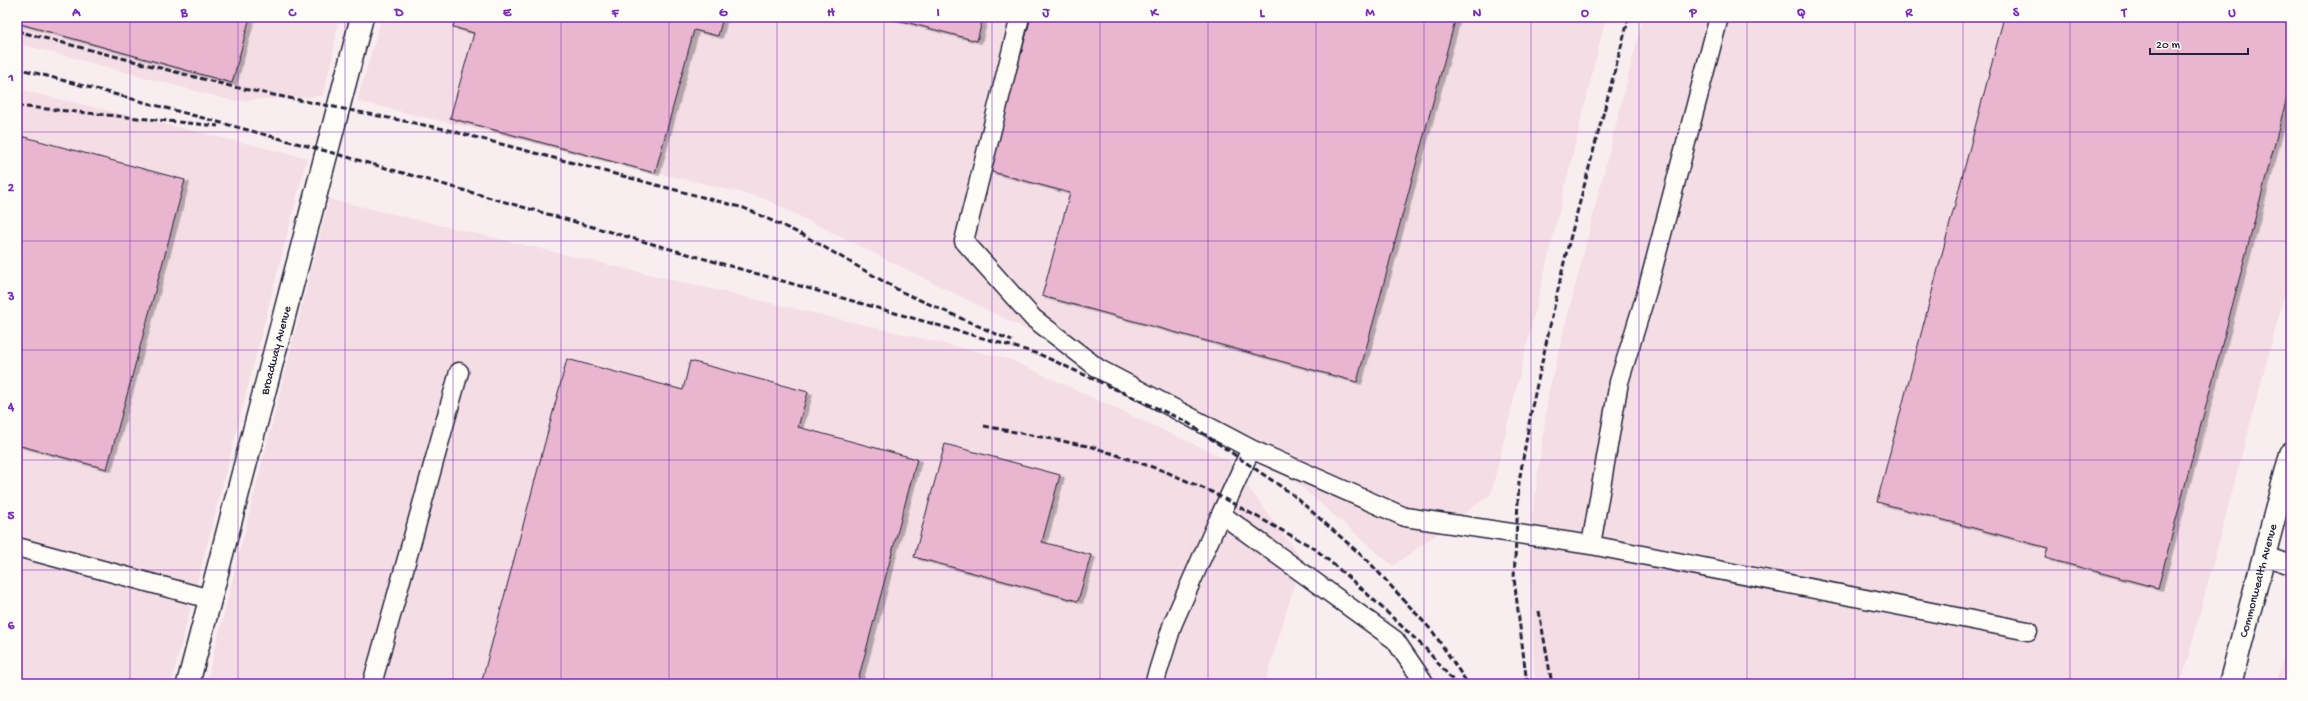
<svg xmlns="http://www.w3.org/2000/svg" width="2308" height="701" font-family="'Gochi Hand',sans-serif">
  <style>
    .built { fill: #f4dde5 }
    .building { fill: #eab5cf; stroke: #22223b; filter: url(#shadow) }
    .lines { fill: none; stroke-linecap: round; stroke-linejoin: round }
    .lane-casing { stroke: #22223b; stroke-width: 21 }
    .street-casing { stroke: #22223b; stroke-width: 25 }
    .secondary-casing { stroke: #22223b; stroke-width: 25 }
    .lane { stroke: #fdfcf7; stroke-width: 18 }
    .street { stroke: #fdfcf7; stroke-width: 22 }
    .secondary { stroke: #fdfcf7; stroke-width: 22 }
    .rail { stroke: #22223b; stroke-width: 3; stroke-dasharray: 6 3; stroke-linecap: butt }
    .grid { fill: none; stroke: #7b2cbf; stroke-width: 1; stroke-opacity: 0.55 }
    .labels { text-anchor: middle; stroke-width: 4; stroke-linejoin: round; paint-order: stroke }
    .street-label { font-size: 12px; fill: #22223b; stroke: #fdfcf7 }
    .neatline { fill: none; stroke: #7b2cbf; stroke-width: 1.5 }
    .grid-label { font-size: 13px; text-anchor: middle; font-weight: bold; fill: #7b2cbf }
  </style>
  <defs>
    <filter id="shadow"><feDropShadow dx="4.5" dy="2.5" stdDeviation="0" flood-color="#0004"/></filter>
  </defs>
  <rect width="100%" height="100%" fill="#f9eeef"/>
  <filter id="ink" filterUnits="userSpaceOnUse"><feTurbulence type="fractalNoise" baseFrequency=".025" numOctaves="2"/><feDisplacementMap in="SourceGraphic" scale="8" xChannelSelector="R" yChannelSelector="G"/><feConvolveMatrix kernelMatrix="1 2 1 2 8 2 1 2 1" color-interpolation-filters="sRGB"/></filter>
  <g filter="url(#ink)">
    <path class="built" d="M17 17H339L332 61 322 96 233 101 17 43Z
      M382 17H1606L1491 494 1393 566 1298 484 1184 408 763 198 357 101Z
      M1643 17H2291V270L2181 684H1537L1534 673 1530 534 1549 390Z
      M17 89 307 158 171 684H17Z
      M329 199 1009 359 1228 460 1302 559 1265 684H206Z
      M2291 630V684H2276Z"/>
    <path class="building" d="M17 17H250L232 83 17 23Z
      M456 17H723L718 36 694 30 655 173 450 118 474 33 453 27Z
      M887 17H983L977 41Z
      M1031 17H1456L1357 382 1042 296 1070 193 989 171Z
      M2004 17H2291V82L2158 588 2045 558 2048 548 1877 502Z
      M17 135 185 180 107 469 17 445Z
      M567 359 683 390 690 361 808 392 798 427 917 459 857 684H481Z
      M945 444 1060 475 1042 542 1091 555 1078 601 914 557Z"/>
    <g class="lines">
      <defs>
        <path id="lane" d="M1020 17 964 241 1033 318 1099 369 1251 449 1405 517 1591 545
          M1719 17 1647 291 1619 382 1591 545 2028 631
          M1221 514 1251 449
          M17 547 210 599
          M2265 556 2291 565
          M372 684 459 372
          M1154 684 1173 623 1221 514 1395 640 1425 684"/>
        <g id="street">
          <path id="s1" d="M188 684 362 17"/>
        </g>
        <g id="secondary">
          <path id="s2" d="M2230 684 2291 454"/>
        </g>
      </defs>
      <use href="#lane" class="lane-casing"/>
      <use href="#street" class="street-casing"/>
      <use href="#secondary" class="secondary-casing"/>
      <use href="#lane" class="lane"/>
      <use href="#street" class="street"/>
      <use href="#secondary" class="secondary"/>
      <path class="rail" d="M17 31 234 87 444 129 744 208 805 236 902 292 1012 341
        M17 68 326 151 1039 354 1185 421 1292 494 1369 562 1433 632 1468 684
        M17 106 218 126
        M984 426 1093 447 1164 471 1212 492 1314 548 1362 589 1425 648 1456 684
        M1539 611 1552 684
        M1527 684 1514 578 1519 482 1532 407 1565 258 1629 17"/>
    </g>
  </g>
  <path class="grid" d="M130 17V684M238 17V684M345 17V684M453 17V684M561 17V684M669 17V684M777 17V684M884 17V684M992 17V684M1100 17V684M1208 17V684M1316 17V684M1424 17V684M1531 17V684M1639 17V684M1747 17V684M1855 17V684M1963 17V684M2070 17V684M2178 17V684M17 132H2291M17 241H2291M17 350H2291M17 460H2291M17 570H2291"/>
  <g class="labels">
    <g class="street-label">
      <text dy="4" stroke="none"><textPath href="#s1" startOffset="345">Broadway Avenue</textPath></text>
      <text dy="4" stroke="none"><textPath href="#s2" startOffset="107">Commonwealth Avenue</textPath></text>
    </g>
  </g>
  <rect width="2308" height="701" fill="none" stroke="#fdfcf7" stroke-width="44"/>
  <path d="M2150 48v6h98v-6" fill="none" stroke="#22223b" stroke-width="2"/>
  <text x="2156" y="48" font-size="12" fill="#22223b" stroke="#fdfcf7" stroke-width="3" paint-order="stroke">20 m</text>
  <rect x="22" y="22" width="2264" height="657" class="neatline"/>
  <g class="grid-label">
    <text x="76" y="16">A</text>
    <text x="184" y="16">B</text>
    <text x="292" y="16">C</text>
    <text x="399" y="16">D</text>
    <text x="507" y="16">E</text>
    <text x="615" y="16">F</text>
    <text x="723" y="16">G</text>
    <text x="831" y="16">H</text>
    <text x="938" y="16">I</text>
    <text x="1046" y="16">J</text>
    <text x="1154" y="16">K</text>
    <text x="1262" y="16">L</text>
    <text x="1370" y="16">M</text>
    <text x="1477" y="16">N</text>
    <text x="1585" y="16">O</text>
    <text x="1693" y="16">P</text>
    <text x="1801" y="16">Q</text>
    <text x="1909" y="16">R</text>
    <text x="2016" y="16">S</text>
    <text x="2124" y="16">T</text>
    <text x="2232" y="16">U</text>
    <text x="11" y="81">1</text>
    <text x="11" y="191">2</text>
    <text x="11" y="300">3</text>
    <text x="11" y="410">4</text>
    <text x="11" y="519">5</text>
    <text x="11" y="629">6</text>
  </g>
</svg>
